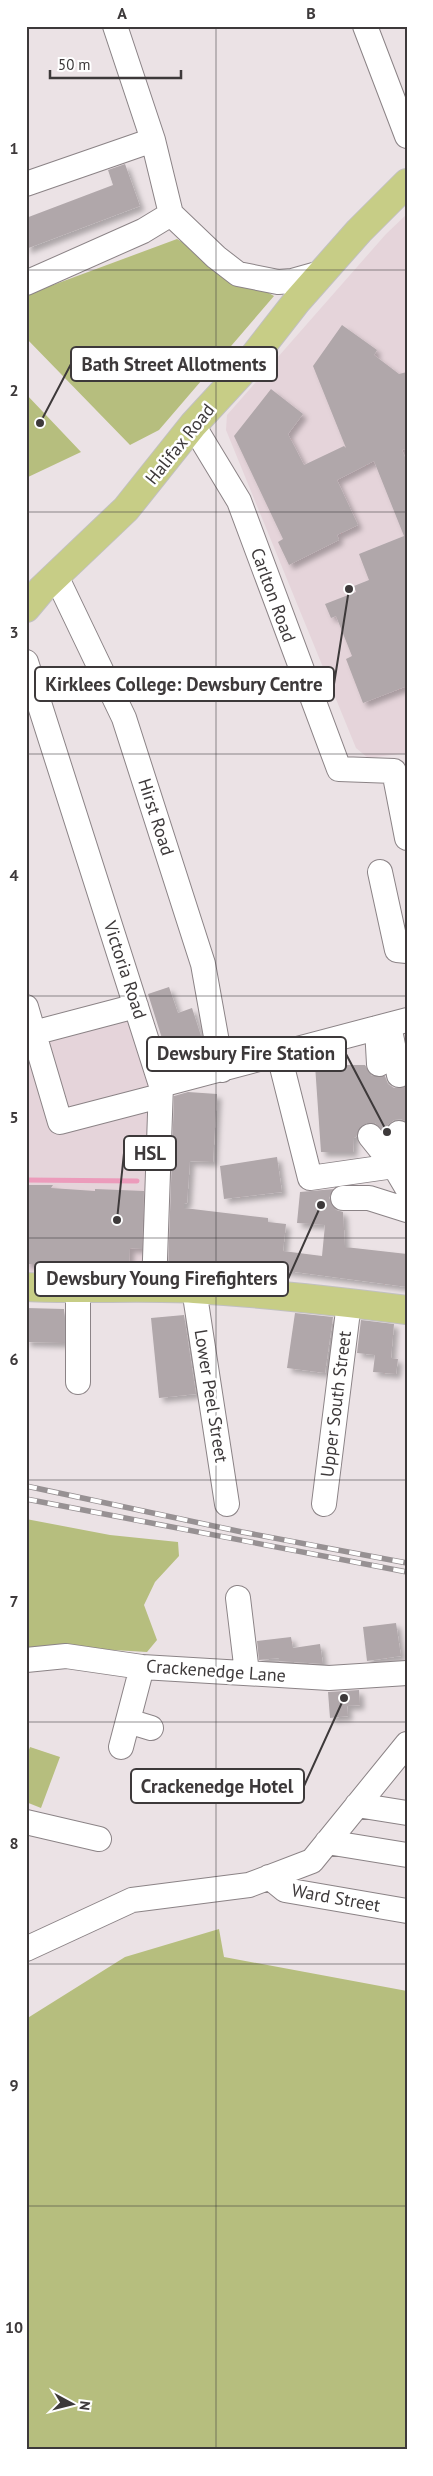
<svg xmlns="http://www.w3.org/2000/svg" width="433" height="2476" font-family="'PT Sans',sans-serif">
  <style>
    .built { fill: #e5d4da }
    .green { fill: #b6be7e }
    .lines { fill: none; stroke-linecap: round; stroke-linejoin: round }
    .stream { stroke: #ec9bbb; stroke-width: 5 }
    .building { fill: #b0a7aa; filter: url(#shadow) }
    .minor-casing { stroke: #8b8386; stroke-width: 26 }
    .major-casing { stroke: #c1c0c0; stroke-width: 30 }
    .minor { stroke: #fff; stroke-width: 24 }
    .major { stroke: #c7cd86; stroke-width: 28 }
    .rail-casing { stroke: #979193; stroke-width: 5.5 }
    .rail { stroke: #fff; stroke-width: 4; stroke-dasharray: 11; stroke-linecap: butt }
    .grid { fill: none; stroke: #3d393a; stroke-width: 1; stroke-opacity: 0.55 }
    .labels { text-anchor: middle; stroke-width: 5; stroke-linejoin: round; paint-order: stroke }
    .street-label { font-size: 18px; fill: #3d393a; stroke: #fff }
    .leader { fill: none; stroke: #3d393a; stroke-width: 2 }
    .callout-dot { fill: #3d393a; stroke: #fff; stroke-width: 2 }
    .callout { fill: #fff; stroke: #3d393a; stroke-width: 2 }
    .callout-label { font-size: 19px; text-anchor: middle; font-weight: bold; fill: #3d393a }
    .neatline { fill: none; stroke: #3d393a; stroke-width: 2 }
    .grid-label { font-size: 16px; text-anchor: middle; font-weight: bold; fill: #3d393a }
  </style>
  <defs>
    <filter id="shadow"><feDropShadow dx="4.5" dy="4.5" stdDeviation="2.5" flood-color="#0004"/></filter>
  </defs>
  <rect width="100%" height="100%" fill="#ebe2e5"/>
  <path class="built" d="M407 214V753L368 758 356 748 226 430 227 415 386 234Z
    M136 1006 161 1085 154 1288 26 1285V1036Z"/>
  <path class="green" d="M177 239 274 296 159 430 130 445 26 338V295Z
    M26 394 81 452 26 478Z
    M26 1519 110 1535 178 1542 179 1556 155 1582 144 1605 157 1640 147 1652 80 1648H26Z
    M30 1747 60 1757 41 1808 26 1802V1758Z
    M219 1929 224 1957 407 1991V2450H26V2019L125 1957Z"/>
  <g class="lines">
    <path class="stream" d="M26 1180 137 1181"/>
  </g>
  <path class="building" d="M125 164 140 206 26 249V218L113 185 108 170Z
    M342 325 377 350 374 355 399 374 407 372V448L402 450 407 462V686L363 703 346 659 352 656 336 616 331 618 325 604 356 592 354 586 369 580 359 554 404 536 374 461 337 480 358 525 337 535 339 540 289 565 278 542 283 539 234 436 271 389 303 414 288 434 304 465 344 446 346 448 313 366Z
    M169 987 178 1013 192 1008 202 1039 166 1051 148 994Z
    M315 1065H365L372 1076H385L388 1084 394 1088 407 1086V1122L401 1119 394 1120 388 1125 385 1133 375 1123H367L361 1126 356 1137 354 1138 353 1152H321Z
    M188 1092 217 1094 213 1162 190 1161 187 1203 184 1204V1208L268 1218V1222L286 1224 283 1251 322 1256 325 1225 297 1223 300 1192 334 1189 329 1198 336 1210 343 1212 345 1247 407 1254V1287L280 1270V1276L227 1270V1273L168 1270 174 1096Z
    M277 1157 282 1192 224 1199 220 1166Z
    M26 1185H53L51 1188 95 1191V1189L144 1191 142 1249 130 1248 129 1264 66 1261V1263L46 1261V1264H26Z
    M26 1308 64 1309V1343L26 1342Z
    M295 1313 333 1317 325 1373 287 1368Z
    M184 1315 196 1394 159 1398 151 1318Z
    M361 1320 394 1324 391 1358 398 1359 396 1374 373 1372 375 1355 357 1353Z
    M396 1623 401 1656 367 1661 363 1627Z
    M291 1637 293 1648 320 1644 323 1664 279 1661V1658L259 1660 257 1641Z
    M359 1690 360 1705 347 1706 348 1716 330 1718 328 1692Z"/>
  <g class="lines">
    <defs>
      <path id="minor" d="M115 26 153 140 171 214 216 257 238 274 278 282 292 281 324 272
        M365 26 407 136
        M26 184 153 140
        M26 283 143 231 171 214
        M193 425 239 501 339 769 394 771 407 838
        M56 576 124 718 203 964 222 1070
        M26 662 161 1085 154 1288
        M380 872 397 950 407 951
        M26 1007 60 1122 160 1096
        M389 1025 399 1075
        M377 1028 379 1064
        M26 1035 136 1006
        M279 1055 310 1178 394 1166
        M161 1085 407 1020
        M370 1136 394 1166 407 1188
        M394 1166 399 1133
        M343 1198H369L407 1210
        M194 1289 227 1504
        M78 1290V1382
        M324 1504 349 1303
        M238 1598 247 1673
        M26 1660 66 1656 142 1667 329 1678 407 1673
        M128 1721 151 1728
        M121 1747 142 1667
        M357 1805 407 1813
        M26 1822 99 1839
        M327 1842 407 1855
        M269 1877 285 1890 407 1911
        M26 1949 132 1900 249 1885 312 1861 407 1744"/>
      <path id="major" d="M26 608 42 589 126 509 193 425 240 374 297 301 359 231 407 183
        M26 1287C82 1290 138 1286 194 1289 265 1293 336 1301 407 1310"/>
    </defs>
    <use href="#minor" class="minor-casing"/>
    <use href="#major" class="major-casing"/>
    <use href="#minor" class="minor"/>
    <use href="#major" class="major"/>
    <defs>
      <path id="rail" d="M26 1486 242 1532 407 1563
        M26 1499 407 1572"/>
    </defs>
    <use href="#rail" class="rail-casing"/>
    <use href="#rail" class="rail"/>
  </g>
  <path class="grid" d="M216 26V2450M26 270H407M26 512H407M26 754H407M26 996H407M26 1238H407M26 1480H407M26 1722H407M26 1964H407M26 2206H407"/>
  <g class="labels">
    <g class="street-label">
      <text transform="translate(180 444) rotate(-51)" y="6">Halifax Road</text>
      <text transform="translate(273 595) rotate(70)" y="6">Carlton Road</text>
      <text transform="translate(156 817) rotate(72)" y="6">Hirst Road</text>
      <text transform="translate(125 970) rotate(72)" y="6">Victoria Road</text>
      <text transform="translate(211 1396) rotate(81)" y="6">Lower Peel Street</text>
      <text transform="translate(336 1404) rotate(-83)" y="6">Upper South Street</text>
      <text transform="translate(216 1671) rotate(4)" y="6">Crackenedge Lane</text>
      <text transform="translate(336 1898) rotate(10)" y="6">Ward Street</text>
    </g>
  </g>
  <path class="leader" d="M40 423L71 364M349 589L334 684M387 1132L346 1054M117 1220L124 1153M321 1205L288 1279M344 1698L304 1786"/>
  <g class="callout-dot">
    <circle cx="40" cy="423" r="5"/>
    <circle cx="349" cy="589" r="5"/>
    <circle cx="387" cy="1132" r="5"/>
    <circle cx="117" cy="1220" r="5"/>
    <circle cx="321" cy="1205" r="5"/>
    <circle cx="344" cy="1698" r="5"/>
  </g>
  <g class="callout">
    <rect x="71" y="347" width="206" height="34" rx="5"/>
    <rect x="35" y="667" width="299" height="34" rx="5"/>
    <rect x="147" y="1037" width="199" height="34" rx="5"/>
    <rect x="124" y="1136" width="52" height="34" rx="5"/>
    <rect x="35" y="1262" width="253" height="34" rx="5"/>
    <rect x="131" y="1769" width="173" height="34" rx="5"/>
  </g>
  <g class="callout-label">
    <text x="174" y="371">Bath Street Allotments</text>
    <text x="184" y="691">Kirklees College: Dewsbury Centre</text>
    <text x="246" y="1060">Dewsbury Fire Station</text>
    <text x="150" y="1160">HSL</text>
    <text x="162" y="1285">Dewsbury Young Firefighters</text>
    <text x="217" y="1793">Crackenedge Hotel</text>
  </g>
  <rect width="433" height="2476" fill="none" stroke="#ffffff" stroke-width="55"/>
  <g transform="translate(72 2404) rotate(97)" stroke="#ffffff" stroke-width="4" paint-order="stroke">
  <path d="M0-4L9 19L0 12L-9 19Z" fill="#3d393a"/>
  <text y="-8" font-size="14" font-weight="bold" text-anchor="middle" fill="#3d393a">N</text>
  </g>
  <path d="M50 70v8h131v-8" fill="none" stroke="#3d393a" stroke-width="2.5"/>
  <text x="58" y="70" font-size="15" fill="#3d393a" stroke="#ffffff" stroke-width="4" paint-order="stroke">50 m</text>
  <rect x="28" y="28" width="378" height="2420" class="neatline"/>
  <g class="grid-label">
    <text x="122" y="19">A</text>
    <text x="311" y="19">B</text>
    <text x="14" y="154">1</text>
    <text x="14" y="396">2</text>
    <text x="14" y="638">3</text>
    <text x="14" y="881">4</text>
    <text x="14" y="1123">5</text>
    <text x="14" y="1365">6</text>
    <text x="14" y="1607">7</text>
    <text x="14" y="1849">8</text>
    <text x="14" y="2091">9</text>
    <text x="14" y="2333">10</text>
  </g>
</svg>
